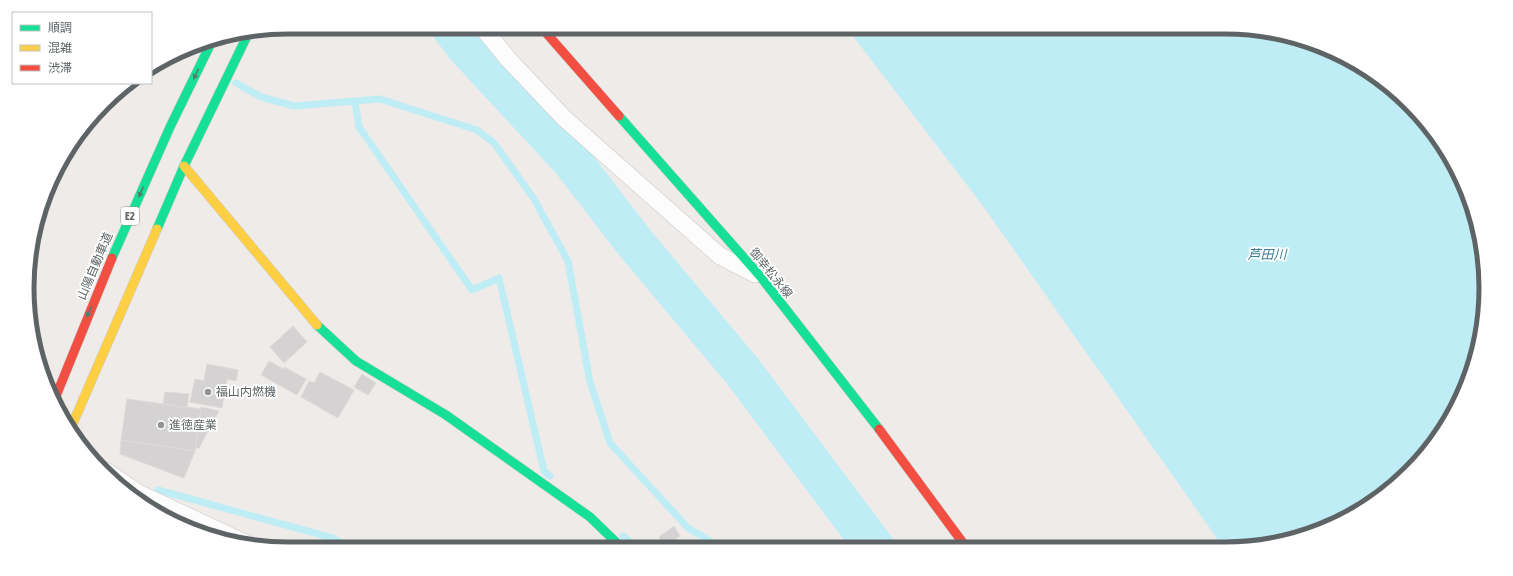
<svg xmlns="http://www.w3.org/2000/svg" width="1513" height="576" font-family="'Asap Condensed','Noto Sans JP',sans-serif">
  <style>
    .water { fill: #bfedf6 }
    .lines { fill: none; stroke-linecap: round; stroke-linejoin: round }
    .stream { stroke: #bfedf6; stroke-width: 7 }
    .river { stroke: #bfedf6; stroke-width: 40 }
    .building { fill: #d4d2d2; stroke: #dddad8 }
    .street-casing { stroke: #cac9c9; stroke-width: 18 }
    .fast-casing { stroke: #cac9c9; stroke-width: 10 }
    .slow-casing { stroke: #cac9c9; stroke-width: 10 }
    .jam-casing { stroke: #cac9c9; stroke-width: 10 }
    .street { stroke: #fcfcfc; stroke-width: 17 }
    .fast { stroke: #16e098; stroke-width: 9 }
    .slow { stroke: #ffcf43; stroke-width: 9 }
    .jam { stroke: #f24e42; stroke-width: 9 }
    .oneway { fill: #507d70 }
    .poi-dot { fill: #909394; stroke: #fff; stroke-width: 1.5 }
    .labels { text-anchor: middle; stroke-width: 3.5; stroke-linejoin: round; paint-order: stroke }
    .shield { fill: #fff; stroke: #8e9294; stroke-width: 1 }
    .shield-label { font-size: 11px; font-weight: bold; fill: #5e6466 }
    .street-label { font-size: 12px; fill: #5e6466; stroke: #fff }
    .poi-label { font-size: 12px; fill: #5e6466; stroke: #fff; text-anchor: start }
    .water-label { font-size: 13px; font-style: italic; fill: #3f7e94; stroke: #fff }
    .rim { fill: none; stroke: #5e6466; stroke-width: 5 }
  </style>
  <rect width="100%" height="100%" fill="#eeebe9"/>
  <path class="water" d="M846 27H1225L1293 36 1341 54 1384 81 1421 116 1451 158 1472 204 1484 254 1485 305 1477 356 1442 433 1397 484 1340 522 1259 547H1223L983 206Z"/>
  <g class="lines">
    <path class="stream" d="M236 83 261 97 294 106 380 99 477 130 494 143 534 199 568 261 590 382 610 443 688 528 722 548
      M355 101 359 127 472 290 499 278 544 471 550 476
      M158 490 333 538 352 549
      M623 536 636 546"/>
    <path class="river" d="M451 27 466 47 571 160 635 243 744 373 875 548"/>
  </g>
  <path class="building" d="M293 326 307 342 284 363 270 347Z
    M269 361 283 369 284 367 306 379 297 395 261 375Z
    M207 364 238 370 236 381 227 379 222 408 190 402 195 379 204 381Z
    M320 372 354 390 338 418 301 397 309 381 314 383Z
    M362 374 376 383 368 395 354 387Z
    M165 392 189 394 187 408 163 404Z
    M127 399 201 409 195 451 121 440Z
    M201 407 219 411 199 448H195Z
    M121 440 195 451 184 478 120 454Z
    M674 526 680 536 665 546 659 537Z"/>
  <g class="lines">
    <defs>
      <path id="street" d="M482 27 509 60 565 119 720 256 755 274
        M106 471 138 493 247 544"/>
      <path id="fast" d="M619 116 760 276 879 429
        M157 229 184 166 248 34
        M112 258 170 127 213 39
        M317 325 356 361 446 415 590 517 622 548"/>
      <path id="slow" d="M184 166 317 325
        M70 430 157 229"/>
      <path id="jam" d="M541 27 619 116
        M56 396 112 258
        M879 429 966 547"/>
    </defs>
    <use href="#street" class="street-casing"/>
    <use href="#fast" class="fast-casing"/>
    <use href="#slow" class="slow-casing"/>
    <use href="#jam" class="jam-casing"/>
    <use href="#street" class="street"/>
    <use href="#fast" class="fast"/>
    <use href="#slow" class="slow"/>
    <use href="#jam" class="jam"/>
  </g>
  <defs><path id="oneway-solid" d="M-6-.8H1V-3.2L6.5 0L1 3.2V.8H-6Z"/></defs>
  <g class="oneway">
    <use href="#oneway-solid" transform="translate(196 74) rotate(115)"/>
    <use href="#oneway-solid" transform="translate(141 192) rotate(114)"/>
    <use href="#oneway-solid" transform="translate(89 312) rotate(113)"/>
  </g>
  <g class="poi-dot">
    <circle cx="208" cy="392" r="4"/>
    <circle cx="161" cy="425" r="4"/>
  </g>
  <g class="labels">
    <rect class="shield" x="121" y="207" width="18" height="18" rx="3"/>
    <g class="shield-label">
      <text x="130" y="220">E2</text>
    </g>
    <g class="street-label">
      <text transform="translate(95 266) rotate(-67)" y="4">山陽自動車道</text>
      <text transform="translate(771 273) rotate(51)" y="4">御幸松永線</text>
    </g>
    <g class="poi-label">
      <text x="216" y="396">福山内燃機</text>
      <text x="169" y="429">進徳産業</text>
    </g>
    <g class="water-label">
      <text x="1267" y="259">芦田川</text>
    </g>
  </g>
  <path d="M0 0H1513V576H0ZM288 34H1225A254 254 0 0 1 1479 288V288A254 254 0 0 1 1225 542H288A254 254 0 0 1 34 288V288A254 254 0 0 1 288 34Z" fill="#fff" fill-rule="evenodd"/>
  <path class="rim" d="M288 34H1225A254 254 0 0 1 1479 288V288A254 254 0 0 1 1225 542H288A254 254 0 0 1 34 288V288A254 254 0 0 1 288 34Z"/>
  <rect x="12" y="12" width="140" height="72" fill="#ffffff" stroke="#bfc1c2"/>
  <rect x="20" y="25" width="20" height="6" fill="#16e098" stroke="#bfc1c2"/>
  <text x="48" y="32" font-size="12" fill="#5e6466">順調</text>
  <rect x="20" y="45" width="20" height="6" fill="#ffcf43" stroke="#bfc1c2"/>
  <text x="48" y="52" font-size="12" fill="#5e6466">混雑</text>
  <rect x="20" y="65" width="20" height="6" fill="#f24e42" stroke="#bfc1c2"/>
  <text x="48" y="72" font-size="12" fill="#5e6466">渋滞</text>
</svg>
